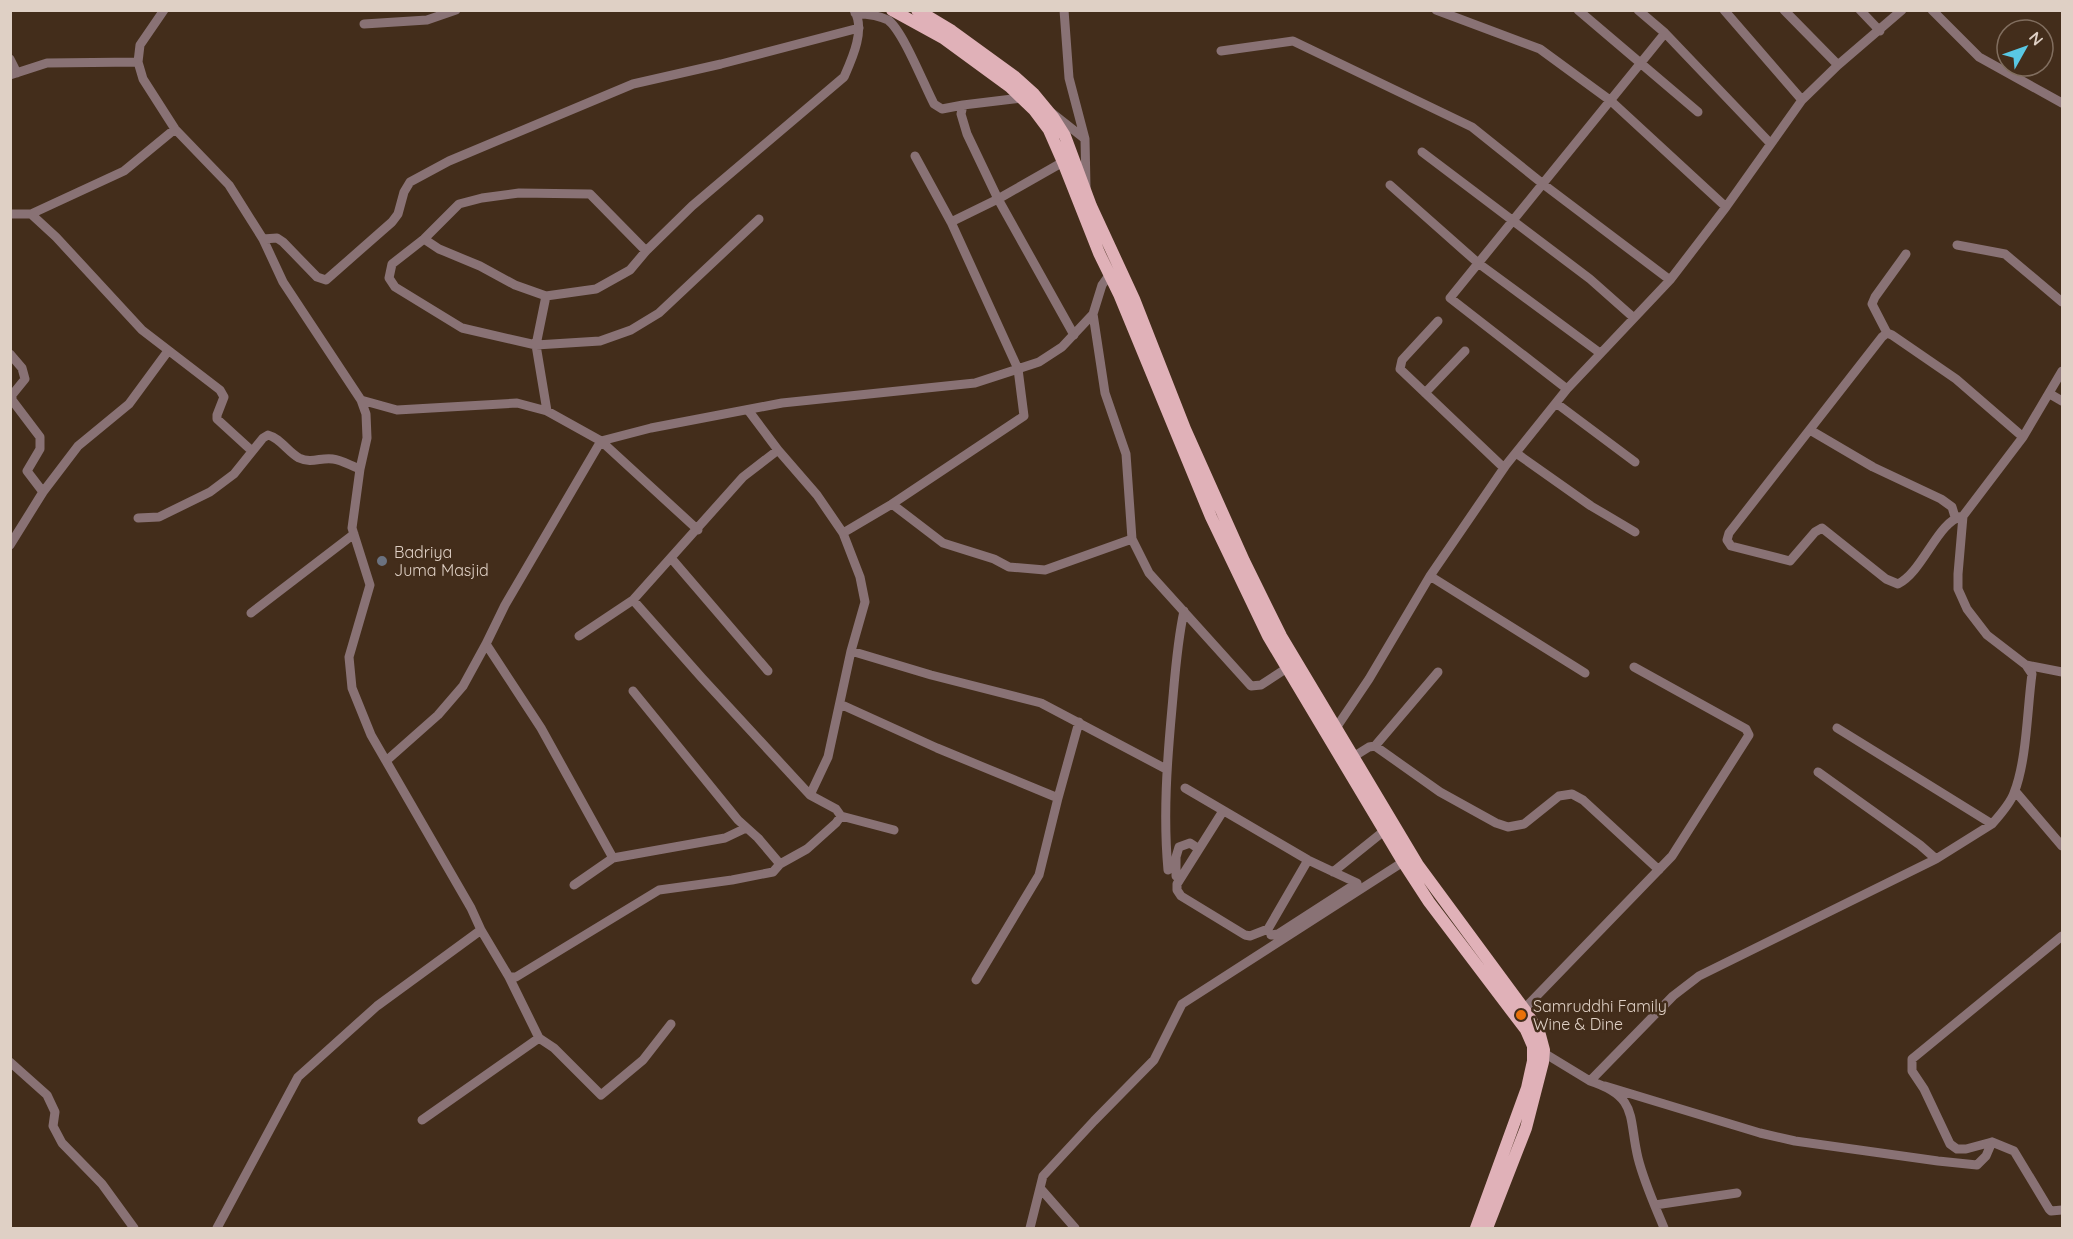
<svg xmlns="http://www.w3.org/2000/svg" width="2073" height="1239" font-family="Quicksand,sans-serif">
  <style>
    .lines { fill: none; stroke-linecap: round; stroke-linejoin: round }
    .minor { stroke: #897275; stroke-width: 9 }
    .major { stroke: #e0b1b8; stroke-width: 12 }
    .worship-dot { fill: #6b7280; stroke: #432d1b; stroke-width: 2 }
    .food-dot { fill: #e8710a; stroke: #432d1b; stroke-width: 2 }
    .labels { text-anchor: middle; stroke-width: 5; stroke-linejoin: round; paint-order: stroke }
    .poi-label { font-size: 16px; fill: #dfd0c5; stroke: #432d1b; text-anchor: start }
  </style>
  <rect width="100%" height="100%" fill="#432d1b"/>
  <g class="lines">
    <path class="minor" d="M164 10 140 45 138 62 143 79 175 129 229 185 263 239 283 282 361 400 397 410 517 403 547 411 601 441 651 428 782 403 975 383 1039 362 1062 347 1093 314 1102 285 1112 271
      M1064 10 1069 78 1085 139 1086 187
      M1436 10 1540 49 1611 101 1726 207
      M1578 10 1698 112
      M1638 10 1665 33 1770 143
      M1724 10 1802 100
      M1784 10 1838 65
      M1860 10 1880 31
      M1932 10 1979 57 2062 103
      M855 13C866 14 878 15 888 20 903 31 924 85 934 104L942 109 963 105
      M364 24 427 20 456 10
      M1221 51 1293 41 1472 127 1543 184 1670 280
      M10 59 17 73
      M10 75 47 63 138 62
      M1021 98 963 105 961 114 967 134 998 199 1074 335
      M1052 113 1085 139
      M1422 152 1590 279 1634 318
      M1390 185 1478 263 1600 353
      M10 214H31L124 171 175 129
      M31 214 56 237 142 330 220 390 224 397 217 415V419L252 451
      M951 222 998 199 1063 162
      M263 239 277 238 283 242 317 277 326 280 392 222 398 214 404 192 410 182 449 161 633 84 721 64 859 28
      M424 239 439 249 480 266 515 285 546 296
      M1957 245 2005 254 2062 302
      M646 251 590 194 519 193 482 198 459 204 424 239 392 264 389 278 395 287 462 328 536 345 600 341 631 330 659 313 759 219
      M1093 314 1105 393 1126 454 1132 539 1149 573 1251 686 1261 685 1287 668
      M1438 321 1402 360 1400 369 1504 468
      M1887 333 1872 304 1875 297 1906 254
      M10 354 22 368 25 379 12 395V400L40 437V449L27 471 43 492 10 545
      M1567 389 1450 298 1665 33
      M1425 393 1465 351
      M2050 394 2062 401
      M361 400 366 414 367 438 360 469 352 528 370 585 349 657 352 688 371 735 471 908 481 930 509 977H516L659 890 732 880 773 872 780 864 807 849 836 823 841 816
      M1556 403 1635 462
      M748 410 778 450 817 495 843 533 860 577 865 602 851 651 828 757 810 795
      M547 411 536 345 546 296 596 289 630 270 646 251 692 206 844 77C852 59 866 29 854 10
      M1810 430 1873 467 1941 499 1952 507 1955 517
      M1516 453 1591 506 1635 532
      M43 492 78 446 129 404 168 351
      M892 504 943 543 994 559 1009 567 1045 570 1132 539
      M1963 516C1938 520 1923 572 1898 584L1886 579 1822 528 1815 532 1790 561 1731 546 1727 540 1729 533 1882 337 1887 333 1892 335 1956 379 2023 437
      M138 518 159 517 210 492 234 474 263 438 268 435C280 438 288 452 299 458 312 464 321 457 333 459 342 460 351 466 360 469
      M843 533 892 504 1024 416 1018 369 951 222 915 156
      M671 558 768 671
      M1430 576 1585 673
      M633 600 702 678 810 795 836 809 841 816 894 830
      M251 613 354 534
      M579 636 633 600 743 477 778 450
      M851 651 931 675 1041 703 1166 769
      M2026 665 2062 672
      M633 691 738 820 758 838 780 864
      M840 704 937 748 1058 798
      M1336 728 1369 679 1430 576 1506 465 1567 389 1670 280 1726 207 1802 100 1838 65 1902 10
      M1837 728 1992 824
      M1375 746 1438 672
      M1353 757 1369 747 1375 746 1440 792 1496 823 1508 827 1524 824 1559 796 1572 794 1583 800 1659 870
      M386 761 438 715 463 686 486 644
      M1818 772 1920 845 1936 859
      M1185 788 1308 860 1357 883 1278 934 1271 935
      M2015 791 2062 846
      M1223 811 1177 884V890L1181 896 1245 935 1250 936 1268 929 1308 860
      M613 858 541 728 486 644 505 605 601 441 698 530
      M1168 870C1163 816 1167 762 1172 708 1175 675 1177 643 1184 611
      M1333 872 1384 831
      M1176 876V857L1179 847 1190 843 1199 849
      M574 885 613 858 725 838 746 828
      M2062 936 1912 1059V1071L1924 1089 1950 1144 1957 1149H1966L1992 1142 2014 1151 2049 1209 2051 1211 2062 1210
      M509 977 539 1038
      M976 980 1039 875 1058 798 1079 722
      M1521 1012 1672 856 1749 735 1746 729 1634 667
      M1540 1053H1544L1590 1081 1673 996 1699 976 1936 859 1992 824C2000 815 2010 804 2014 793 2027 760 2027 710 2032 674L2026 665 1987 635 1967 609 1958 589V574L1963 516 2023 437 2062 371
      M10 1062 47 1095 55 1112 53 1126 62 1143 102 1184 134 1228
      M1590 1081C1639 1097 1628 1117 1638 1158 1644 1182 1655 1206 1664 1228
      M1605 1086 1760 1133 1795 1141 1938 1161 1977 1165 1986 1156 1992 1142
      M422 1120 539 1038 554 1048 601 1095 643 1060 671 1024
      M1040 1188 1075 1228
      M1655 1205 1737 1193
      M217 1228 298 1077 377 1006 481 930
      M1030 1228 1043 1176 1094 1121 1154 1060 1182 1004 1403 862"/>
    <path class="major" d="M892 10 943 38 1010 87 1034 110 1049 130 1063 162 1099 253 1119 294 1211 517 1268 636 1403 862 1429 902 1526 1030 1533 1046V1061L1527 1088 1476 1228
      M917 10 952 31 1014 76 1034 94 1053 117 1065 136 1091 206 1134 299 1185 429 1244 561 1281 636 1418 865 1527 1013 1540 1035 1544 1050 1543 1062 1526 1128 1487 1228"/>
  </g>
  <circle class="worship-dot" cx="382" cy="561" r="6"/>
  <circle class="food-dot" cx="1521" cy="1015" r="6"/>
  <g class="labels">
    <g class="poi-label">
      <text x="394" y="558">Badriya<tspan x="394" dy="18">Juma Masjid</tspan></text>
      <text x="1533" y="1012">Samruddhi Family<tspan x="1533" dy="18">Wine &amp; Dine</tspan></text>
    </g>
  </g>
  <rect width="2073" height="1239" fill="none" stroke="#dfd0c5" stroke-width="24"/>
  <g transform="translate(2025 48) rotate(50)"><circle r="28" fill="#432d1b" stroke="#816e5f" stroke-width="1.5"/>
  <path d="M0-4.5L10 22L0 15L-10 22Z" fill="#59c8e4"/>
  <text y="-9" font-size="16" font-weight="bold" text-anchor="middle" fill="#dfd0c5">N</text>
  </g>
</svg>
